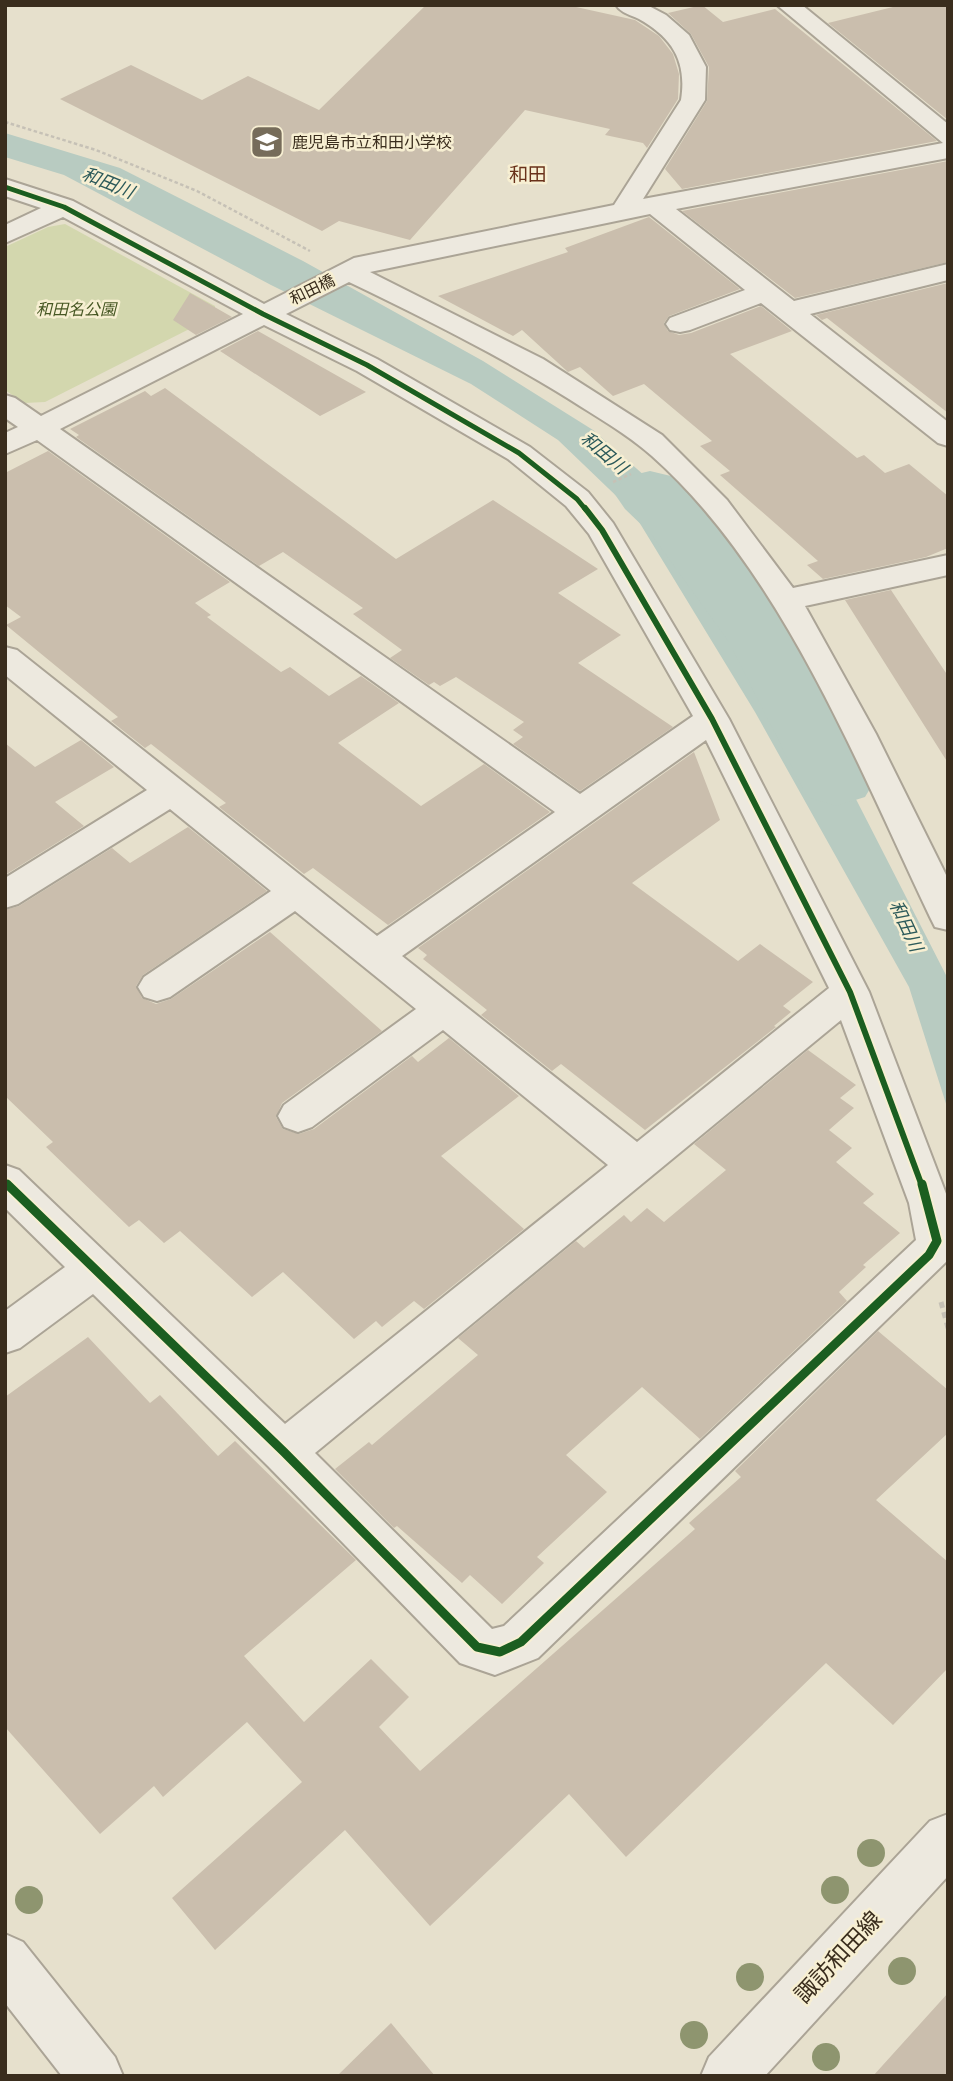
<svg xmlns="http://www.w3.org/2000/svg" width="953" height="2081" font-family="Lora,'Noto Sans JP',serif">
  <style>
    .green { fill: #d3d7ae }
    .water { fill: #b8cbc1 }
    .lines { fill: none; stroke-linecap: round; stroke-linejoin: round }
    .river { fill: #b8cbc1; fill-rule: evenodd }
    .building { fill: #cabead }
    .minor-casing { stroke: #aba496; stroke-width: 4 }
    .path-far1 { stroke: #c6c1b6; stroke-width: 2.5; stroke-dasharray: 3.5 2.5; stroke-linecap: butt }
    .path { stroke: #c6c1b6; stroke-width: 5; stroke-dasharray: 6 4.5; stroke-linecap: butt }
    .minor { fill: #ede9df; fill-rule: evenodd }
    .cycleway-far2-casing { stroke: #f7efd2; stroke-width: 8 }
    .cycleway-far1-casing { stroke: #f7efd2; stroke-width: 10 }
    .cycleway-casing { stroke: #f7efd2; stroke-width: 13 }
    .cycleway-far2 { stroke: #1b5e20; stroke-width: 5 }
    .cycleway-far1 { stroke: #1b5e20; stroke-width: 6 }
    .cycleway { stroke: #1b5e20; stroke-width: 9 }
    .tree { fill: #8e956f }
    .labels { text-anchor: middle; stroke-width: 5; stroke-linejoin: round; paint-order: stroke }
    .far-poi-label { font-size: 16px; fill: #3a2d1d; stroke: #f7efd2; text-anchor: start }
    .far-street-label { font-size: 16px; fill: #3a2d1d; stroke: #f7efd2 }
    .far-park-label { font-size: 16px; font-style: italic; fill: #465723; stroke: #f7efd2 }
    .far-water-label { font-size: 18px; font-style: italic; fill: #2c5a5a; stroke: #f7efd2 }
    .far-quarter-label { font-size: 19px; fill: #69311a; stroke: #f7efd2 }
    .near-street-label { font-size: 23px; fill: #3a2d1d; stroke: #f7efd2 }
  </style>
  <rect width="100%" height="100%" fill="#e6e0cc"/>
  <path class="green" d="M65 224 215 306V316L45 402 24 403 5 390V247L48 227Z"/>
  <path class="water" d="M5 133 120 168 303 261 483 361 593 430 672 500 816 721 948 979V1110L909 987 755 712 633 512 558 440 471 384 271 285 64 175 5 157Z"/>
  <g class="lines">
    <path class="river" d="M650 471 675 477 703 502 791 617 877 777 865 797 836 806 807 797 729 642 651 534 625 509 614 493 625 477Z"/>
  </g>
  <path class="building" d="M426 5H567L635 20 659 36 673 54 679 74 678 99 647 148 643 143 605 135 610 129 525 110 410 240 339 221 322 231 60 99 131 65 202 100 248 76 319 110Z
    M702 5 723 22 775 9 937 141 682 189 665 169 707 101 709 67 691 34 668 13Z
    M901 5H948V120L828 23Z
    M948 161V262L795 298 682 211Z
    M649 217 740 289 669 316 664 323 668 331 679 335 691 333 761 306 792 331 730 354 857 458 864 455 885 473 909 464 948 496V548L926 557 823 579 807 565 818 561 720 475 730 471 700 446 712 441 644 384 613 396 580 367 568 372 522 330 513 336 438 296 568 252 565 248Z
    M948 283V413L827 318 822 320 816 315Z
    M190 293 232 317 196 335 173 320Z
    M258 331 366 392 320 416 220 351Z
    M165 388 396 559 493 500 598 569 558 593 621 635 578 663 673 727 580 791 513 744 523 737 513 730 524 722 456 677 440 686 434 682 429 685 390 658 402 650 353 614 363 608 283 552 259 566 76 437 79 435 70 429 145 391 151 396Z
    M48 451 230 582 195 603 211 615 207 617 281 672 290 667 329 696 361 676 399 703 338 743 421 806 484 764 550 812 388 925 313 868 304 874 219 807 226 803 151 744 145 748 111 721 118 717 6 625 21 617 5 605V473Z
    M891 590 948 676V763L845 600Z
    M81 740 114 767 55 802 84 826 5 875V743L35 767Z
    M694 752 720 820 632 883 738 961 760 944 813 982 783 1006 791 1012 774 1026 776 1027 645 1130 561 1064 552 1071 481 1015 487 1010 423 959 427 955 418 948Z
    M188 827 267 891 143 975 136 986 142 998 156 1004 171 999 270 932 382 1031 282 1103 276 1117 283 1129 299 1134 314 1129 412 1056 418 1062 449 1038 519 1096 441 1156 524 1229 424 1309 414 1301 382 1327 376 1321 354 1339 283 1272 252 1297 180 1231 164 1243 139 1220 129 1227 46 1147 53 1142 5 1096V910L19 906 112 848 130 863Z
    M808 1050 856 1085 840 1098 854 1108 829 1130 852 1148 836 1162 874 1194 863 1203 900 1233 863 1265 866 1267 839 1292 847 1301 700 1439 642 1387 566 1455 607 1492 537 1557 544 1563 502 1604 470 1575 462 1583 397 1526 394 1528 335 1469 369 1442 372 1445 478 1355 458 1338 576 1241 584 1248 624 1215 631 1222 647 1208 664 1222 726 1170 694 1144Z
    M878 1331 948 1390V1433L876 1500 948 1562V1668L893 1725 826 1663 626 1857 569 1794 430 1926 345 1830 215 1950 172 1898 302 1782 247 1722 163 1797 154 1786 100 1834 5 1727V1397L88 1337 150 1403 160 1395 218 1456 235 1441 356 1560 244 1656 304 1722 371 1659 409 1697 379 1727 420 1771 695 1529 689 1523 741 1477 735 1471Z
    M948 1993V2076H873Z
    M391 2023 435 2076H337Z"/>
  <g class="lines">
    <defs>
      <path id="minor" d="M616 5H647L666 15 689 35 706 67 705 100 643 199 943 143 777 5H802L948 124V158L676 209 794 301 948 264V280L810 314 948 422V446L938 443 761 303 690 330 680 332 670 330 666 324 670 318 745 290 650 214 370 272 543 359 662 435 727 500 793 588 948 555V575L805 606 876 734 948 879V930L935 927 930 917C857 764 781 570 652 456 627 434 597 417 569 399 498 355 424 318 349 282L286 314 377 359 530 447 588 492 613 523 729 719 869 992 948 1199V1260L538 1658 495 1675 460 1663 268 1466 93 1294 20 1348 5 1353V1311L65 1267 5 1208V1165L19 1170 285 1424 608 1165 443 1030 312 1127 298 1132 284 1127 278 1116 284 1105 416 1009 295 911 170 997 157 1001 144 997 138 987 144 977 271 891 170 809 18 904 5 908V878L147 790 5 675V647L17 650 377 936 555 812 37 440 5 454V433L18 427 5 418V395L15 398 41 416 243 314 63 217 5 243V225L41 208 5 196V179L73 201 264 304 354 258 614 205 681 100C687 62 673 38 639 19 631 15 621 13 616 5ZM264 325 357 371 508 459 566 506 589 534 693 716 580 794 60 429ZM706 740 829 988 637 1142 402 956ZM841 1020 909 1203 916 1240 504 1626 492 1629 315 1453Z
        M948 1814V1876L765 2076H701L709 2057 930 1821Z
        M5 1934 23 1942 115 2057 123 2076H62L5 2003Z"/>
    </defs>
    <use href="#minor" class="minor-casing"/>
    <path class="path-far1" d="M5 122 96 150 197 191 310 251
      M613 482 631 474"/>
    <path class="path" d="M941 1302 948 1328"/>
    <use href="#minor" class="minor"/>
    <defs>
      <path id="cycleway-far2" d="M5 187 64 207 263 314 367 365 519 453 577 499 586 510"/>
      <path id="cycleway-far1" d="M585 508 602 530 712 719 850 992 922 1186
        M5 1182 9 1186"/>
      <path id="cycleway" d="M7 1184 284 1452 477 1647 500 1652 521 1642 929 1255 937 1241 922 1184"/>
    </defs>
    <use href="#cycleway-far2" class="cycleway-far2-casing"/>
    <use href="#cycleway-far1" class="cycleway-far1-casing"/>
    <use href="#cycleway" class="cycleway-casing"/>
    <use href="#cycleway-far2" class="cycleway-far2"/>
    <use href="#cycleway-far1" class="cycleway-far1"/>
    <use href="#cycleway" class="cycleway"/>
  </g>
  <g class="tree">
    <circle cx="871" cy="1853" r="14"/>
    <circle cx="835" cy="1890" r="14"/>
    <circle cx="29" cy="1900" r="14"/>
    <circle cx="902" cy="1971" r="14"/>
    <circle cx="750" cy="1977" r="14"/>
    <circle cx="694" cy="2035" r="14"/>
    <circle cx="826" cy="2057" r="14"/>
  </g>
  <defs>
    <symbol id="school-square" viewBox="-11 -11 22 22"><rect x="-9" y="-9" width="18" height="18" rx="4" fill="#766c5a" stroke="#f7efd2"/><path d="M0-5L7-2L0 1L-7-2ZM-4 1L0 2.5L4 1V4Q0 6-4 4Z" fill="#fff"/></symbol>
  </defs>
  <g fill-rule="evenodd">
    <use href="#school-square" x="248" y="123" width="38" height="38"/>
  </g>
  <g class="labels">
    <g class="far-poi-label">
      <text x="292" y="148">鹿児島市立和田小学校</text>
    </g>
    <g class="far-street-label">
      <text transform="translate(312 289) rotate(-26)" y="6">和田橋</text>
    </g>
    <g class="far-park-label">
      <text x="76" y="315">和田名公園</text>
    </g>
    <g class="far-water-label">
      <text transform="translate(108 183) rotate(22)" y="6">和田川</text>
      <text transform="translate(604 453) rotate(40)" y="6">和田川</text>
      <text transform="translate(906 926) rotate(65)" y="6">和田川</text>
    </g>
    <g class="far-quarter-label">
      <text x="528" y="181">和田</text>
    </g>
    <g class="near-street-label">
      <text transform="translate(838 1957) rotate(-47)" y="8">諏訪和田線</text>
    </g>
  </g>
  <rect width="953" height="2081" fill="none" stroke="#3a2d1d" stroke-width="14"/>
</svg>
